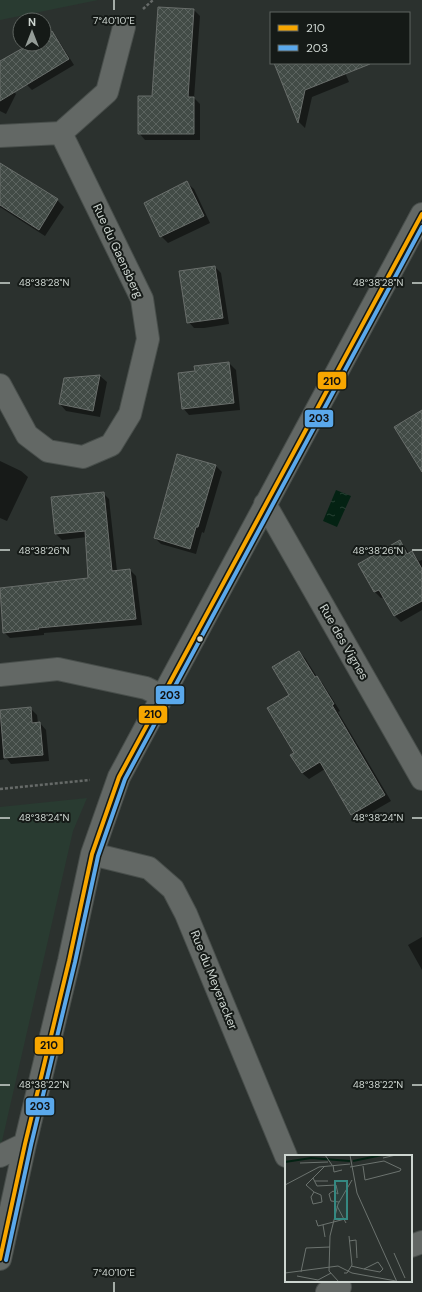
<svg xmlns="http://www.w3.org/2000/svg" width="422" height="1292" font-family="'DM Sans',sans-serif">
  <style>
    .built { fill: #293b31 }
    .water { fill: url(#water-ripples) }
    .shadow { fill: #0007 }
    .building { fill: url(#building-cross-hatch); stroke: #696e6b }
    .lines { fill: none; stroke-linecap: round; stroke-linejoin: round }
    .minor-casing { stroke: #484e4b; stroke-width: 24 }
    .path { stroke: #666a68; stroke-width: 2.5; stroke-dasharray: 3 2; stroke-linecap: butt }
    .minor { stroke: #636865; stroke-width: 22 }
    .bus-1-casing { stroke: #151a17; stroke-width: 7 }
    .bus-2-casing { stroke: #151a17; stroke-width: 7 }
    .bus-1 { stroke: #f7a600; stroke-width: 4 }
    .bus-2 { stroke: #5aa8eb; stroke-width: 4 }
    .ticks { fill: none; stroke: #cdd5d0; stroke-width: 1.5 }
    .bus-dot { fill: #cdd5d0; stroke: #151a17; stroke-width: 1.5 }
    .labels { text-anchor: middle; stroke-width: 4; stroke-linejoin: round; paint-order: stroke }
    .street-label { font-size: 12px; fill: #cdd5d0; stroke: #151a17 }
    .inset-river { fill: none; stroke: #042213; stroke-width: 2 }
    .inset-road { fill: none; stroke: #6c736f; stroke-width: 1 }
    .view { fill: #358982; fill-opacity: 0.15; stroke: #358982; stroke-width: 2 }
    .inset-edge { fill: none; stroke: #cdd5d0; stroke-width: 2 }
    .ticks-label { font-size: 10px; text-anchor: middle; fill: #cdd5d0; stroke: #151a17; stroke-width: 4; stroke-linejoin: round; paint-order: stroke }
    .line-badge { stroke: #151a17; stroke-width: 1.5 }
    .pale-badge-label { font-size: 11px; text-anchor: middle; font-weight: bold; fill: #111 }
  </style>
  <defs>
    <pattern id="water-ripples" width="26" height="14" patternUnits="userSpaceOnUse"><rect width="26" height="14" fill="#042213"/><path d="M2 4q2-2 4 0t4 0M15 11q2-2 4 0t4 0" fill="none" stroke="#274134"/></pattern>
    <pattern id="building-cross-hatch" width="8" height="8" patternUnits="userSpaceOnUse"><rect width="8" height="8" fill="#424b46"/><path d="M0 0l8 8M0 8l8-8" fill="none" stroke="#5c6460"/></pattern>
  </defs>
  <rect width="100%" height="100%" fill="#2b312e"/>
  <path class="built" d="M0 0H98L0 20Z
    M87 798 73 831 0 1150V807Z"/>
  <path class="water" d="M336 490 351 496 337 527 323 521Z"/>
  <path class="shadow" d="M194 10 200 16 194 98 200 104V140H145L139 133 153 97Z
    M52 32 57 38 74 65 32 90 27 85 32 44H44V37Z
    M275 63H341L349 82 312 97 305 128 299 122Z
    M0 83 10 88 16 94 6 114 0 111Z
    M9 169 57 200 64 207 45 236 0 207V183Z
    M187 183 194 189 210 223 168 243 161 236Z
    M215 267 221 273 229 324 204 328H194L188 321Z
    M229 363 236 370 240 410 189 415 183 408 196 372Z
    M100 376 107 382 100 417 66 411 60 404 65 379Z
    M177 455 216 466 222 472 204 533 202 532 196 554 161 544 155 538Z
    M0 461 21 471 28 477 7 521 0 518Z
    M103 493 109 499 117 571 130 570 136 576 142 625 44 633V635L10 638 4 632 89 579 87 537 62 540 56 534Z
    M400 542 406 548 409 554 412 552 419 561 422 560V610L401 622 395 616 384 597 381 598 375 592 360 564Z
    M299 652 305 658 317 677 323 684 340 711 338 712 391 801 358 820 352 814 325 769 309 779 302 773 295 753 290 695Z
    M30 708 37 715 38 723H40L46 730 49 761 11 764 7 759 0 760V712Z
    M422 937V970L408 945Z"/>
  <path class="building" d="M158 7 194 9 188 97H194V134H138V96H152Z
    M52 31 69 59 0 101V61L30 44H44V36Z
    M274 63H370V64L305 90 298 123Z
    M0 163 58 199 39 230 0 205Z
    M187 181 204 216 160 237 144 203Z
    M215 266 223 318 187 323 179 271Z
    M229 362 234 403 182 409 178 373 195 371 194 366Z
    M100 375 93 411 59 404 64 378Z
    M422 410V472L394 427Z
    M177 454 216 465 198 527H196L190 549 154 538Z
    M104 492 112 571 130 569 136 619 38 628 39 629 3 633 0 588 88 578 85 531 55 534 51 497Z
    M400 540 407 554 412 551 422 569V601L394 616 379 590 374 592 358 564Z
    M299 651 315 677 317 676 334 704 332 705 385 795 351 815 320 762 302 773 290 755 294 753 267 708 289 695 272 667Z
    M31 707 32 723 40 722 43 755 4 758 0 710Z"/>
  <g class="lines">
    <defs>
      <path id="minor" d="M61 133 107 92 124 27
        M0 136 61 133
        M0 385 27 435 48 451 83 457 111 445 130 414 148 339 142 299 61 133
        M265 504 422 779
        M0 675 58 669 146 688 162 696
        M92 854 149 868 173 889 186 914 286 1156
        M0 1156 25 1144
        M411 1246 422 1242
        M0 1259 25 1144 69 961 92 854 119 777 422 214
        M327 1292 340 1287"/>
    </defs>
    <use href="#minor" class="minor-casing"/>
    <path class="path" d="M143 9 153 0
      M0 789 90 780"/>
    <use href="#minor" class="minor"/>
    <defs>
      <path id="bus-1" d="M0 1259 25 1144 69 961 92 854 119 777 422 214"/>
      <path id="bus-2" d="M6 1260 31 1145 75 962 98 856 125 779 422 227"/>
    </defs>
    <use href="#bus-1" class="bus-1-casing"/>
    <use href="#bus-2" class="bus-2-casing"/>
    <use href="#bus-1" class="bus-1"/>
    <use href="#bus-2" class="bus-2"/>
  </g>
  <path class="ticks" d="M114 0V10M0 283H10M412 283H422M0 550H10M412 550H422M0 818H10M412 818H422M0 1085H10M412 1085H422M114 1282V1292"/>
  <circle class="bus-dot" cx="200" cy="639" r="3.5"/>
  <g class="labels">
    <g class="street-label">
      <text transform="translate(118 251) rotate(65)" y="4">Rue du Gaensberg</text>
      <text transform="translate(344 642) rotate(60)" y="4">Rue des Vignes</text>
      <text transform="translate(214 980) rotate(68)" y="4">Rue du Meyeracker</text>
    </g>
  </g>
  <g transform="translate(285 1155)">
    <rect width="127" height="127" fill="#2b312e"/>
    <path class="inset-river" d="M68 6 97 0M0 7 26 3 65 6"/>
    <path class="inset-road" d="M40 0 47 10M65 0 72 38 112 127M98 3 111 0M15 8 43 7M48 10 49 17 57 15M78 11 80 25 115 16 116 14 99 6M65 12 99 6M28 23 32 31 51 30M30 26H43M0 30 34 12 65 9M51 30 53 39 48 36 44 39 46 46 54 47M29 37 36 40 37 47 28 49 26 42 29 37 21 30 40 11M52 51 61 68M31 65 33 71 60 64M38 70 40 82M64 86 71 85 72 103M109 98 120 123M66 111 79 114 95 117 98 114 93 107 79 114M16 117 21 93 45 92M0 118 53 111 67 118 111 126M59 118H62L67 110 64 81M12 121 33 125 46 118M54 127 44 116 45 81 53 49 67 25"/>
    <path class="view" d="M50 26H62V64H50Z"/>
    <rect width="127" height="127" class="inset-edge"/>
  </g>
  <g class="ticks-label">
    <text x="114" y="24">7°40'10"E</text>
    <text x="44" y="286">48°38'28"N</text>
    <text x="378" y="286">48°38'28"N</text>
    <text x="44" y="554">48°38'26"N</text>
    <text x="378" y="554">48°38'26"N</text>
    <text x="44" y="821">48°38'24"N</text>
    <text x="378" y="821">48°38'24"N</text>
    <text x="44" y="1088">48°38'22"N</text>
    <text x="378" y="1088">48°38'22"N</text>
    <text x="114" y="1276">7°40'10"E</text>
  </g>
  <g class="line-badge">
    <rect x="317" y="371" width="30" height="19" rx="4" fill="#f7a600"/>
    <rect x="304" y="409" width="30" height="19" rx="4" fill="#5aa8eb"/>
    <rect x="155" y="685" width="30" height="20" rx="4" fill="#5aa8eb"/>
    <rect x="138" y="705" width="30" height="19" rx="4" fill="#f7a600"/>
    <rect x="34" y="1036" width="30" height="19" rx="4" fill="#f7a600"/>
    <rect x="25" y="1097" width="30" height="19" rx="4" fill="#5aa8eb"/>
  </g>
  <g class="pale-badge-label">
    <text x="332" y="385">210</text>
    <text x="319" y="422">203</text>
    <text x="170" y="699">203</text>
    <text x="153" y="718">210</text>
    <text x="49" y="1049">210</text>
    <text x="40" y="1110">203</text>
  </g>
  <rect x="270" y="12" width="140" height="52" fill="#151a17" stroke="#5f6561"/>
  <rect x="278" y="25" width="20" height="6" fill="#f7a600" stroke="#5f6561"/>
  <text x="306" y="32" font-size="12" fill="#cdd5d0">210</text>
  <rect x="278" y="45" width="20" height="6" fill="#5aa8eb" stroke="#5f6561"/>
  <text x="306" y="52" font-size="12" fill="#cdd5d0">203</text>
  <g transform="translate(32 32)"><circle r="19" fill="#151a17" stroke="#5f6561"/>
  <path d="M0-3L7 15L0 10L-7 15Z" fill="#949c97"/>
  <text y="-6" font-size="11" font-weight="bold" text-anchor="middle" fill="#cdd5d0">N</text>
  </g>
</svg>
